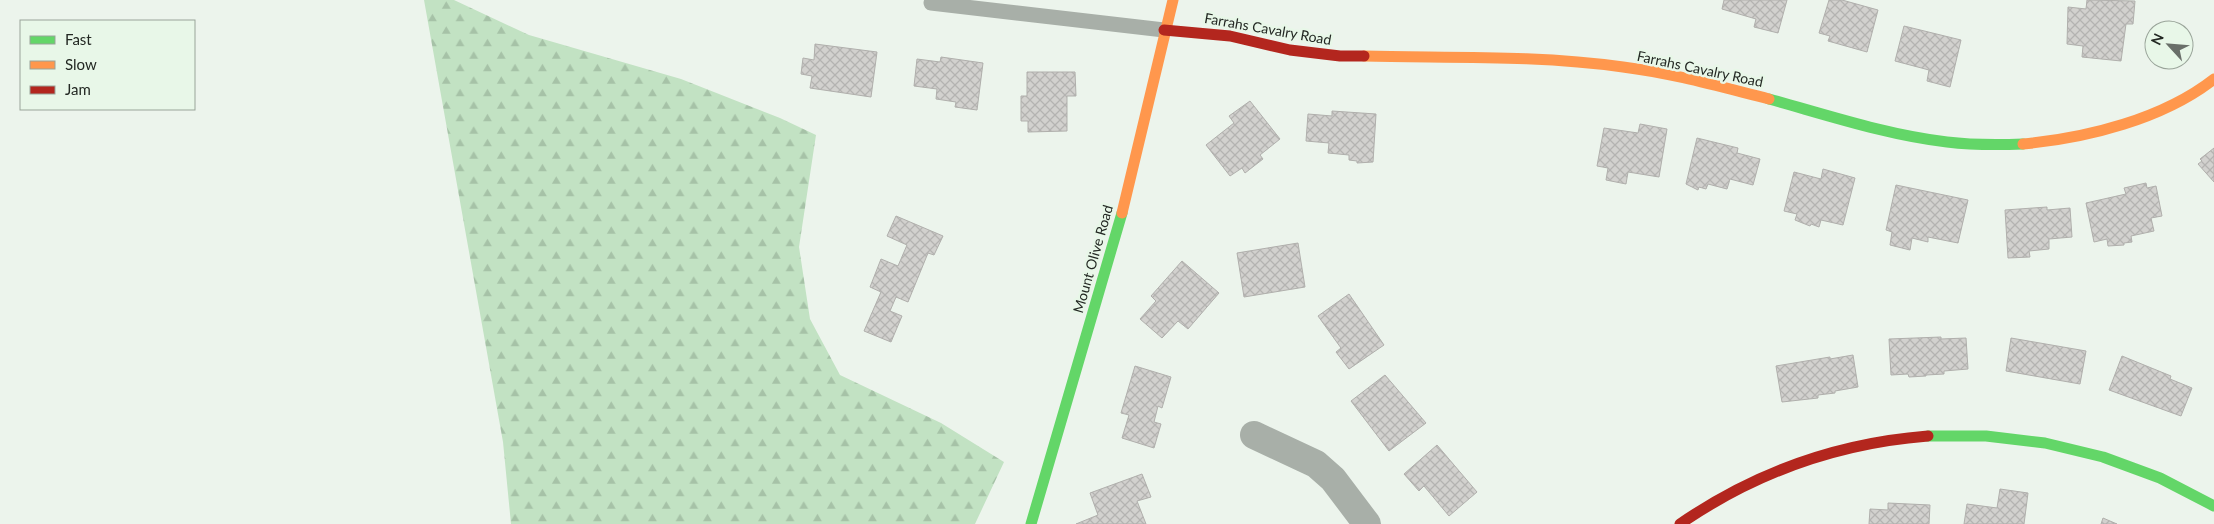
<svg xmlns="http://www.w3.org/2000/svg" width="2214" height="524" font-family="Lato,sans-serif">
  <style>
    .forest { fill: url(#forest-firs) }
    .building { fill: url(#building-cross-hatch); stroke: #b0afac }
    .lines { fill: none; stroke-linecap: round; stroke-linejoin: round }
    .lane { stroke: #a8afa8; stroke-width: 15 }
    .street { stroke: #a8afa8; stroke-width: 28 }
    .fast { stroke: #63d668; stroke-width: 11 }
    .slow { stroke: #ff974d; stroke-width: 11 }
    .jam { stroke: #b3261e; stroke-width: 11 }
    .labels { text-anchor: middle; stroke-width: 5; stroke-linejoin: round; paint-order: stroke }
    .street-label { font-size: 14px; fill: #232823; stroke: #e8f7e8 }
  </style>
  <defs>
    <pattern id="forest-firs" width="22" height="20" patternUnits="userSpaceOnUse" patternTransform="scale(1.25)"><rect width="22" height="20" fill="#c2e2c3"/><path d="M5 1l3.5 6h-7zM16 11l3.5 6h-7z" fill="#a6c2a7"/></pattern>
    <pattern id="building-cross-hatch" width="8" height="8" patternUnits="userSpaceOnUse" patternTransform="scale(1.25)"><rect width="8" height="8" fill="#d2d1ce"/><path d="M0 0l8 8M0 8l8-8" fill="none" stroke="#b4b3b1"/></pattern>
  </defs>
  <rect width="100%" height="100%" fill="#ecf4ec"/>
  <path class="forest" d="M424 0H454L529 35 681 79 780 118 816 135 799 247 810 319 840 375 941 423 1004 462 975 524H511L503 442Z"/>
  <path class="building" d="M1724 0H1787L1778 33 1754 27 1756 19 1722 9Z
    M1829 0H1842L1878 10 1867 52 1828 41 1830 36 1819 33Z
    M2087 0 2135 1 2133 24H2126L2121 61 2082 57 2083 46 2067 44 2068 7 2086 9Z
    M1904 26 1961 40 1950 87 1927 81 1929 70 1895 61Z
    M815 44 877 52 871 97 810 88 812 76 801 74 803 58 814 60Z
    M941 57 983 63 977 110 955 107 956 102 936 99 937 89 914 86 917 59 940 62Z
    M1027 72H1075L1076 96H1067V131L1028 132V121H1021V96H1027Z
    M1250 101 1280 139 1260 155 1263 159 1245 173 1242 168 1230 176 1206 145 1234 123 1229 116Z
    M1332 111 1376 114 1373 162 1357 163V161L1349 160V155L1328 153 1329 143 1306 141 1308 114 1332 116Z
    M1640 124 1667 129 1659 177 1628 172 1626 184 1606 180 1608 168 1597 166 1604 128 1638 133Z
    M1697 138 1738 148 1737 153 1760 159 1753 185 1730 179 1727 189 1708 184 1706 189 1699 187 1698 190 1686 184Z
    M2214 148V182L2198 164 2202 161 2200 159Z
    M1823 169 1855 178 1843 225 1821 220 1819 227 1811 224 1810 226 1795 220 1797 214 1784 211 1794 172 1821 179Z
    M2146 183 2147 188 2156 186 2162 216 2151 218 2154 231 2131 236 2132 242 2124 243V245L2108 246 2107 239 2094 242 2086 203 2126 194 2124 188Z
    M1896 185 1968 200 1958 243 1928 237V242L1912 238 1910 250 1890 245 1892 232 1886 230Z
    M2047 207V210L2070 208 2072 237 2049 239V249L2029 251 2030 257 2008 258 2005 210Z
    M896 216 943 236 934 255 928 253 908 302 896 297 890 311 902 316 891 342 864 331 881 292 870 287 881 259 898 266 907 245 887 236Z
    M1298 243 1305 287 1244 297 1237 253Z
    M1182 261 1219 293 1188 329 1178 321 1162 338 1140 319 1156 301 1151 296Z
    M1349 294 1384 345 1349 369 1336 352 1341 348 1318 316Z
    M1941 337V339L1966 338 1968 369 1944 371V374L1926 375V376L1909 377 1908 374 1891 375 1889 339Z
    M2011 338 2086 351 2080 384 2006 371Z
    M1853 355 1858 387 1835 391V393L1818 395V398L1782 402 1776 366 1830 357V359Z
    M2122 356 2171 376 2170 379 2192 388 2181 416 2109 390Z
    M1135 366 1171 377 1162 408 1158 406 1154 422 1161 424 1154 448 1122 438 1129 415 1121 413Z
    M1385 375 1426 423 1389 451 1351 401Z
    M1437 445 1477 492 1449 516 1424 486 1419 491 1404 474Z
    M1142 474 1151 497 1137 501 1146 524H1076L1098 515 1090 493Z
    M2000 489 2028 493 2024 524H1964L1967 504 1997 508Z
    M1888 503 1930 505 1929 524H1869L1870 509 1888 510Z
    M2103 518 2117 524H2101Z"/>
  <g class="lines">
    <path class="lane" d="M931 3 1164 30"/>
    <path class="street" d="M1254 435 1316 464 1333 479 1367 524"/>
    <path class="fast" d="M1769 99C1827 115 1887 135 1947 142 1972 145 1998 145 2023 144
      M1928 436H1986L2045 443 2103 457 2160 478 2214 506
      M1031 524 1122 213"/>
    <path class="slow" d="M1364 56C1450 58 1538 55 1623 67 1672 73 1721 87 1769 99
      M2023 144C2087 138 2163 119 2214 79
      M1122 213 1173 0"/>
    <path class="jam" d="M1164 30 1230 36 1290 50 1340 56H1364
      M1680 524C1754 473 1838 443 1928 436"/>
  </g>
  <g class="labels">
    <g class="street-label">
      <text transform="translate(1268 29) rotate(10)" y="5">Farrahs Cavalry Road</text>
      <text transform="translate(1700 69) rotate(12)" y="5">Farrahs Cavalry Road</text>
      <text transform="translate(1093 259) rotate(-74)" y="5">Mount Olive Road</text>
    </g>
  </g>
  <rect x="20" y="20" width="175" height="90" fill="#e8f7e8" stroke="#99a499"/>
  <rect x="30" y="36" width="25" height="8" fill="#63d668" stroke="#99a499"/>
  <text x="65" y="45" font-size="15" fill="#232823">Fast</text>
  <rect x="30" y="61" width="25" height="8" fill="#ff974d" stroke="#99a499"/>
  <text x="65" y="70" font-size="15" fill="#232823">Slow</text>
  <rect x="30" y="86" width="25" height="8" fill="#b3261e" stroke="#99a499"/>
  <text x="65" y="95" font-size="15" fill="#232823">Jam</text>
  <g transform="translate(2169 45) rotate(296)"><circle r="24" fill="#e8f7e8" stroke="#99a499"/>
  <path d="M0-4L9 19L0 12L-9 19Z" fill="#696f69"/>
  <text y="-8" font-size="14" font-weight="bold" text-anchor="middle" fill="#232823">N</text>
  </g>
</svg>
